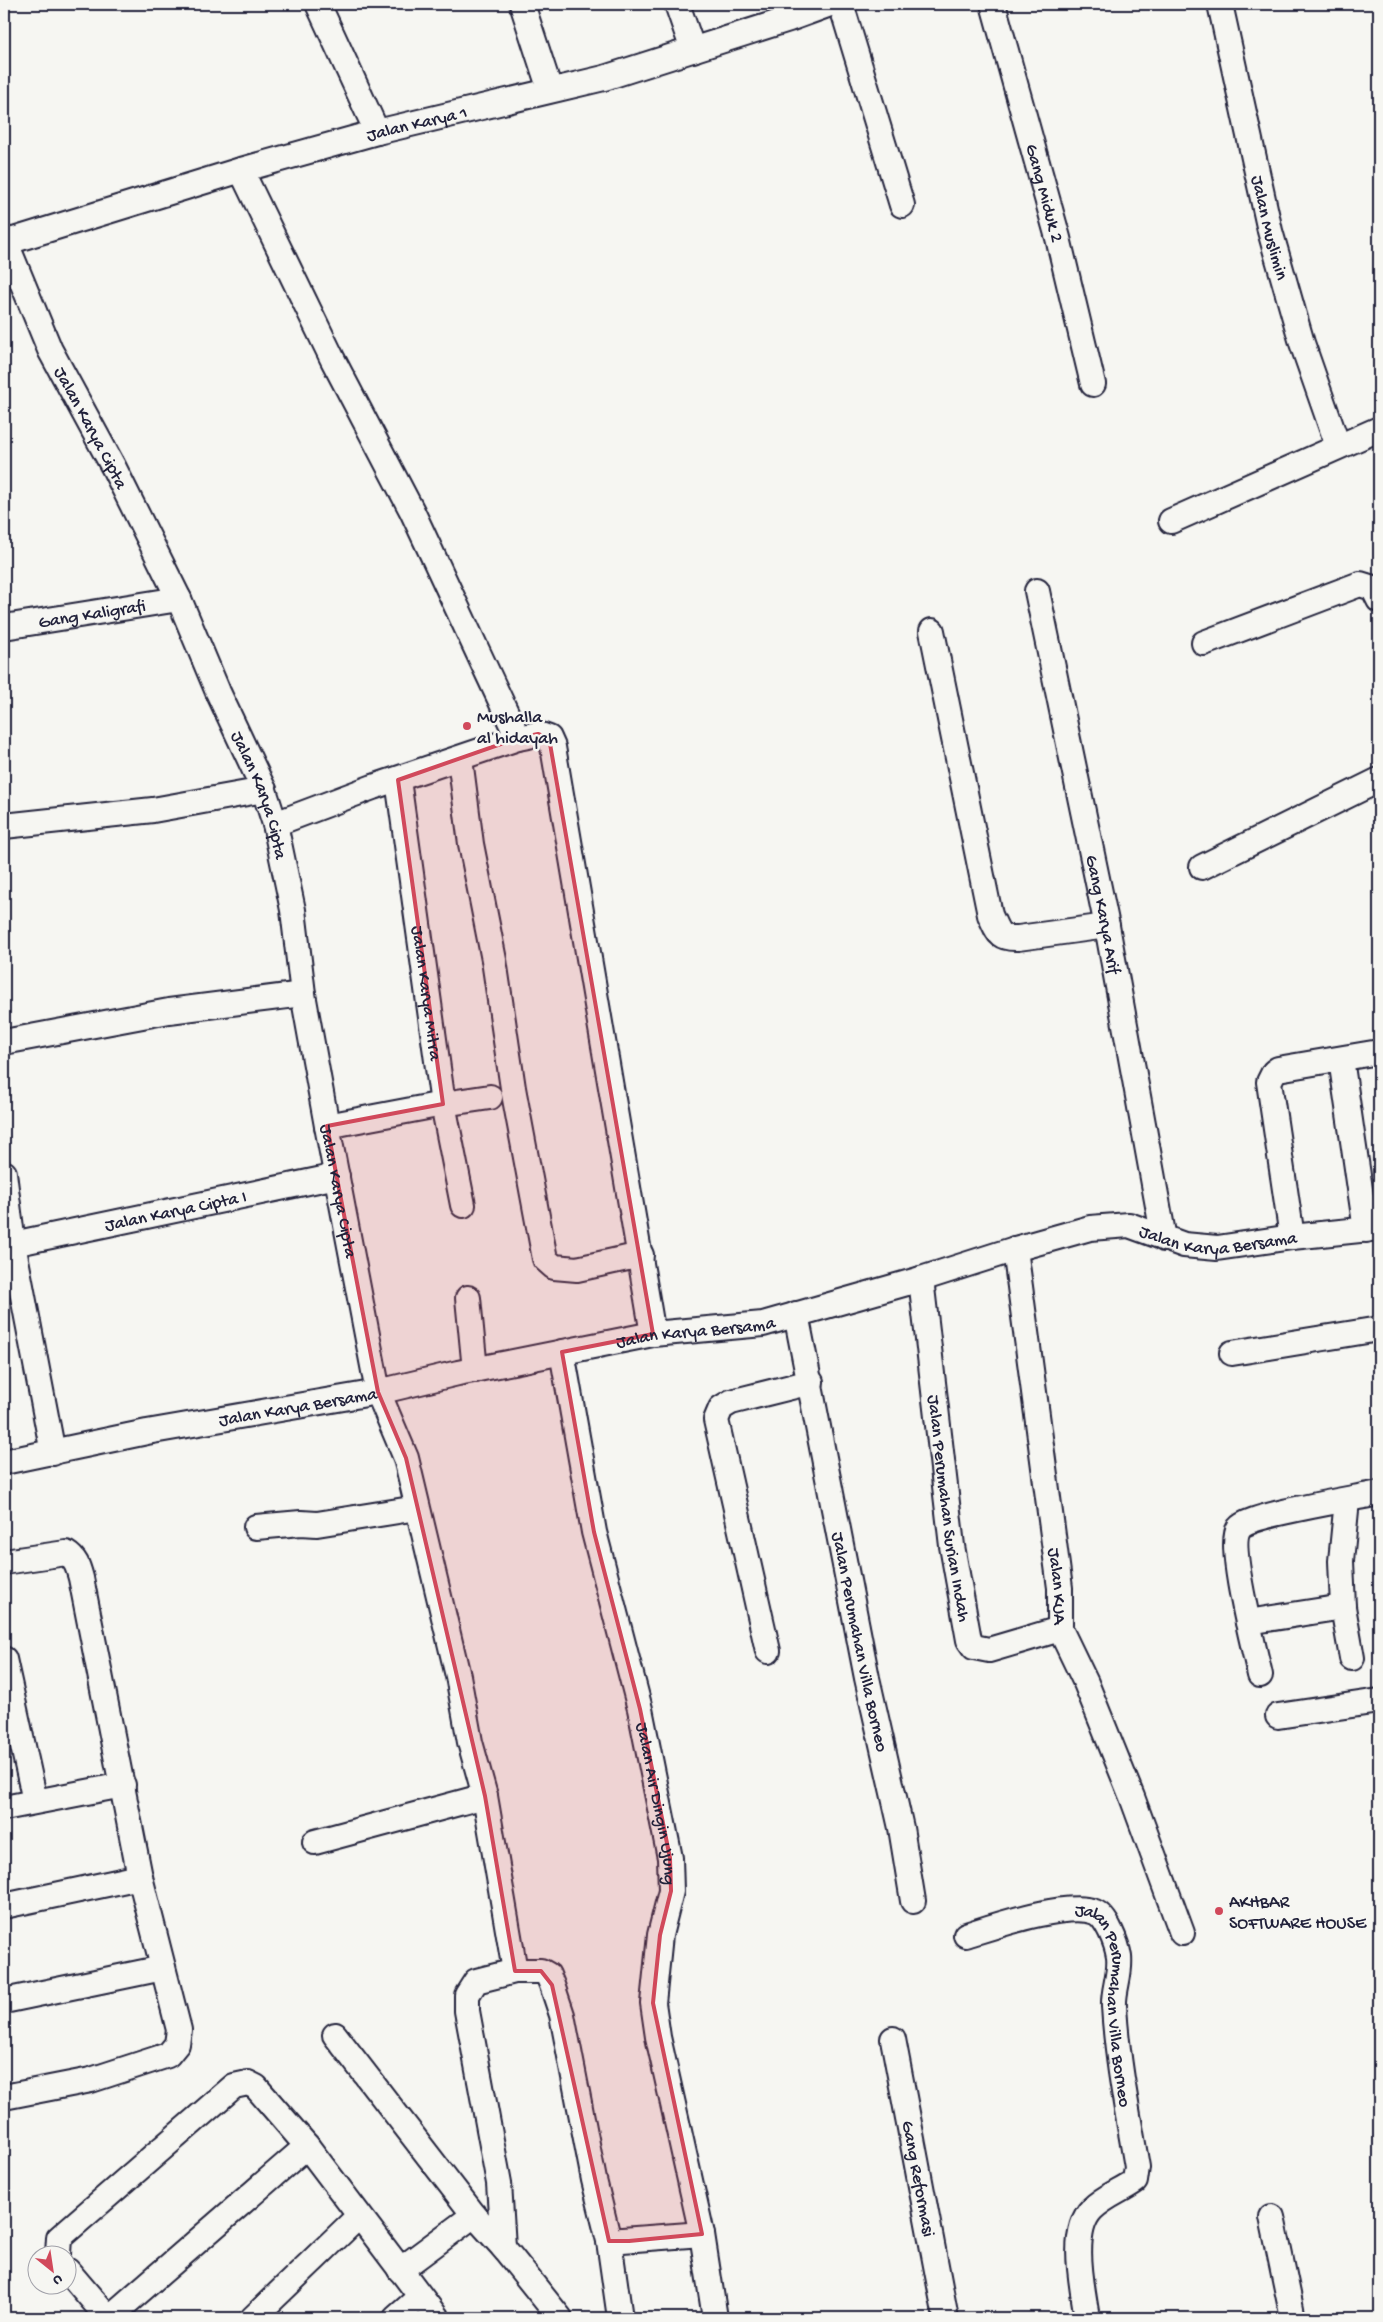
<svg xmlns="http://www.w3.org/2000/svg" width="1383" height="2322" font-family="'Gochi Hand',sans-serif">
  <style>
    .lines { fill: none; stroke-linecap: round; stroke-linejoin: round }
    .minor-casing { stroke: #22223b; stroke-width: 28 }
    .minor { stroke: #f6f6f2; stroke-width: 24 }
    .marked { fill: #d1495b; fill-opacity: 0.2; stroke: #d1495b; stroke-width: 4; stroke-linejoin: round }
    .poi-dot { fill: #d1495b; stroke: #f6f6f2; stroke-width: 2 }
    .labels { text-anchor: middle; stroke-width: 5; stroke-linejoin: round; paint-order: stroke }
    .street-label { font-size: 18px; fill: #22223b; stroke: #f6f6f2 }
    .poi-label { font-size: 18px; fill: #22223b; stroke: #f6f6f2; text-anchor: start }
  </style>
  <rect width="100%" height="100%" fill="#f6f6f2"/>
  <filter id="ink" filterUnits="userSpaceOnUse"><feTurbulence type="fractalNoise" baseFrequency=".02" numOctaves="2"/><feDisplacementMap in="SourceGraphic" scale="10" xChannelSelector="R" yChannelSelector="G"/><feConvolveMatrix kernelMatrix="1 2 1 2 8 2 1 2 1" color-interpolation-filters="sRGB"/></filter>
  <g filter="url(#ink)">
    <g class="lines">
      <defs>
        <g id="minor">
          <path d="M318 4 377 132"/>
          <path d="M522 4 550 90"/>
          <path d="M677 4 693 50"/>
          <path d="M841 4 902 205"/>
          <path id="s1" d="M993 4 1058 238 1093 384"/>
          <path id="s2" d="M1220 4 1270 231 1302 343 1338 446"/>
          <path d="M241 170 333 360 412 511 518 738"/>
          <path id="s3" d="M4 238 50 350 114 468 179 599 218 692 264 790 275 824 293 910 303 994 327 1126 378 1392 406 1458 458 1676 470 1742 485 1796 515 1971"/>
          <path id="s4" d="M4 243 241 170 377 132 604 78 789 19 830 4"/>
          <path d="M1171 521 1379 429"/>
          <path id="s5" d="M1037 591 1107 926 1164 1239"/>
          <path id="s6" d="M4 627 179 599"/>
          <path d="M932 631 990 915C998 932 998 939 1018 938L1107 926"/>
          <path d="M1204 643 1360 584 1373 588 1379 600"/>
          <path d="M460 759 471 844 494 960 513 1088 545 1259 554 1267 577 1269 641 1255"/>
          <path id="s7" d="M398 780 443 1104 463 1205"/>
          <path d="M275 824 373 787 518 738 538 734 549 738 553 747 653 1334"/>
          <path d="M4 826 153 810 264 790"/>
          <path d="M1202 867 1379 780"/>
          <path d="M4 1042 169 1011 303 994"/>
          <path d="M1341 1059 1366 1230"/>
          <path d="M327 1126 443 1104 490 1097"/>
          <path d="M4 1173 13 1244 53 1453"/>
          <path d="M1292 1237 1269 1082 1274 1072 1278 1069 1379 1052"/>
          <path id="s8" d="M13 1244 337 1176"/>
          <path id="s9" d="M1015 1249 1060 1588V1629L1086 1683 1132 1797 1182 1933"/>
          <path id="s10" d="M921 1279 952 1546 969 1640 974 1647 989 1650 1060 1629"/>
          <path d="M468 1298 475 1370"/>
          <path id="s11" d="M796 1314 867 1678 901 1828 913 1901"/>
          <path id="s12" d="M562 1352 594 1532 640 1709 670 1858 671 1891 660 1935 653 2003 658 2037 702 2234 715 2318"/>
          <path d="M1232 1353 1379 1329"/>
          <path id="s13" d="M4 1462 147 1432 378 1392 458 1373 653 1334 763 1324 921 1279 1015 1249 1090 1228 1129 1225 1184 1245 1217 1248 1292 1237 1379 1228"/>
          <path d="M1347 1500 1341 1561 1343 1607 1352 1658"/>
          <path d="M256 1527 301 1523 317 1524 417 1508"/>
          <path d="M4 1562 66 1553C76 1559 78 1567 81 1578L140 1877 179 2030 177 2044 168 2055 91 2080 4 2097"/>
          <path d="M1248 1622 1343 1607"/>
          <path d="M768 1651 716 1420 721 1408 731 1402 811 1382"/>
          <path d="M4 1659 35 1801"/>
          <path d="M1260 1675C1255 1651 1227 1546 1239 1528 1248 1515 1357 1498 1379 1493"/>
          <path d="M1278 1716 1379 1701"/>
          <path d="M4 1808 123 1785"/>
          <path d="M315 1842 485 1796"/>
          <path d="M4 1906 140 1877"/>
          <path id="s14" d="M966 1935C995 1926 1067 1901 1095 1912 1107 1917 1117 1944 1119 1957 1121 1974 1113 1990 1114 2006 1117 2060 1128 2114 1137 2167L1135 2181C1121 2191 1105 2196 1092 2209 1069 2232 1083 2289 1087 2318"/>
          <path d="M4 2001 163 1968"/>
          <path d="M335 2035 474 2215 503 2247 560 2318"/>
          <path id="s15" d="M893 2039 946 2318"/>
          <path d="M1272 2217 1293 2318"/>
          <path d="M609 2241 702 2234"/>
          <path d="M503 2247 499 2183 467 2011V1995L476 1981 515 1971H541L548 1975 552 1985 562 2015 594 2180 609 2241 620 2318"/>
          <path d="M58 2254 59 2238 234 2086 248 2083 256 2087 307 2146 437 2318"/>
          <path d="M400 2270 474 2215"/>
          <path d="M68 2271 108 2318"/>
          <path d="M109 2318 307 2146"/>
          <path d="M253 2318 359 2216"/>
          <path d="M396 2318 420 2297"/>
        </g>
      </defs>
      <use href="#minor" class="minor-casing"/>
      <use href="#minor" class="minor"/>
    </g>
  </g>
  <path class="marked" d="M538 734 549 738 653 1334 562 1352 594 1532 640 1709 670 1858 671 1891 660 1935 653 2003 702 2234 629 2241H609L552 1985 541 1971H515L485 1796 406 1458 378 1392 327 1126 443 1104 398 780 518 738Z"/>
  <g class="poi-dot">
    <circle cx="467" cy="726" r="5"/>
    <circle cx="1219" cy="1911" r="5"/>
  </g>
  <g class="labels">
    <g class="street-label">
      <text dy="6" stroke="none"><textPath href="#s4" startOffset="430">Jalan Karya 1</textPath></text>
      <text dy="6" stroke="none"><textPath href="#s1" startOffset="196">Gang Miduk 2</textPath></text>
      <text dy="6" stroke="none"><textPath href="#s2" startOffset="229">Jalan Muslimin</textPath></text>
      <text dy="6" stroke="none"><textPath href="#s3" startOffset="209">Jalan Karya Cipta</textPath></text>
      <text dy="6" stroke="none"><textPath href="#s6" startOffset="89">Gang Kaligrafi</textPath></text>
      <text dy="6" stroke="none"><textPath href="#s3" startOffset="614">Jalan Karya Cipta</textPath></text>
      <text dy="6" stroke="none"><textPath href="#s5" startOffset="330">Gang Karya Arif</textPath></text>
      <text dy="6" stroke="none"><textPath href="#s7" startOffset="215">Jalan Karya Mitra</textPath></text>
      <text dy="6" stroke="none"><textPath href="#s3" startOffset="1019">Jalan Karya Cipta</textPath></text>
      <text dy="6" stroke="none"><textPath href="#s8" startOffset="166">Jalan Karya Cipta I</textPath></text>
      <text dy="6" stroke="none"><textPath href="#s13" startOffset="1244">Jalan Karya Bersama</textPath></text>
      <text dy="6" stroke="none"><textPath href="#s13" startOffset="704">Jalan Karya Bersama</textPath></text>
      <text dy="6" stroke="none"><textPath href="#s13" startOffset="299">Jalan Karya Bersama</textPath></text>
      <text dy="6" stroke="none"><textPath href="#s10" startOffset="231">Jalan Perumahan Surian Indah</textPath></text>
      <text dy="6" stroke="none"><textPath href="#s9" startOffset="340">Jalan KUA</textPath></text>
      <text dy="6" stroke="none"><textPath href="#s11" startOffset="334">Jalan Perumahan Villa Borneo</textPath></text>
      <text dy="6" stroke="none"><textPath href="#s12" startOffset="462">Jalan Air Dingin Ujung</textPath></text>
      <text dy="6" stroke="none"><textPath href="#s14" startOffset="224">Jalan Perumahan Villa Borneo</textPath></text>
      <text dy="6" stroke="none"><textPath href="#s15" startOffset="142">Gang Reformasi</textPath></text>
    </g>
    <g class="poi-label">
      <text x="477" y="722">Mushalla<tspan x="477" dy="21">al hidayah</tspan></text>
      <text x="1229" y="1907">AKHBAR<tspan x="1229" dy="21">SOFTWARE HOUSE</tspan></text>
    </g>
  </g>
  <rect width="1383" height="2322" fill="none" stroke="#f6f6f2" stroke-width="20"/>
  <rect x="10" y="10" width="1363" height="2302" fill="none" stroke="#22223b" stroke-width="2" filter="url(#ink)"/>
  <g transform="translate(52 2270) rotate(150)"><circle r="24" fill="#f6f6f2" stroke="#a1a1a9"/>
  <path d="M0-4L9 19L0 12L-9 19Z" fill="#d1495b"/>
  <text y="-8" font-size="14" font-weight="bold" text-anchor="middle" fill="#22223b">U</text>
  </g>
</svg>
